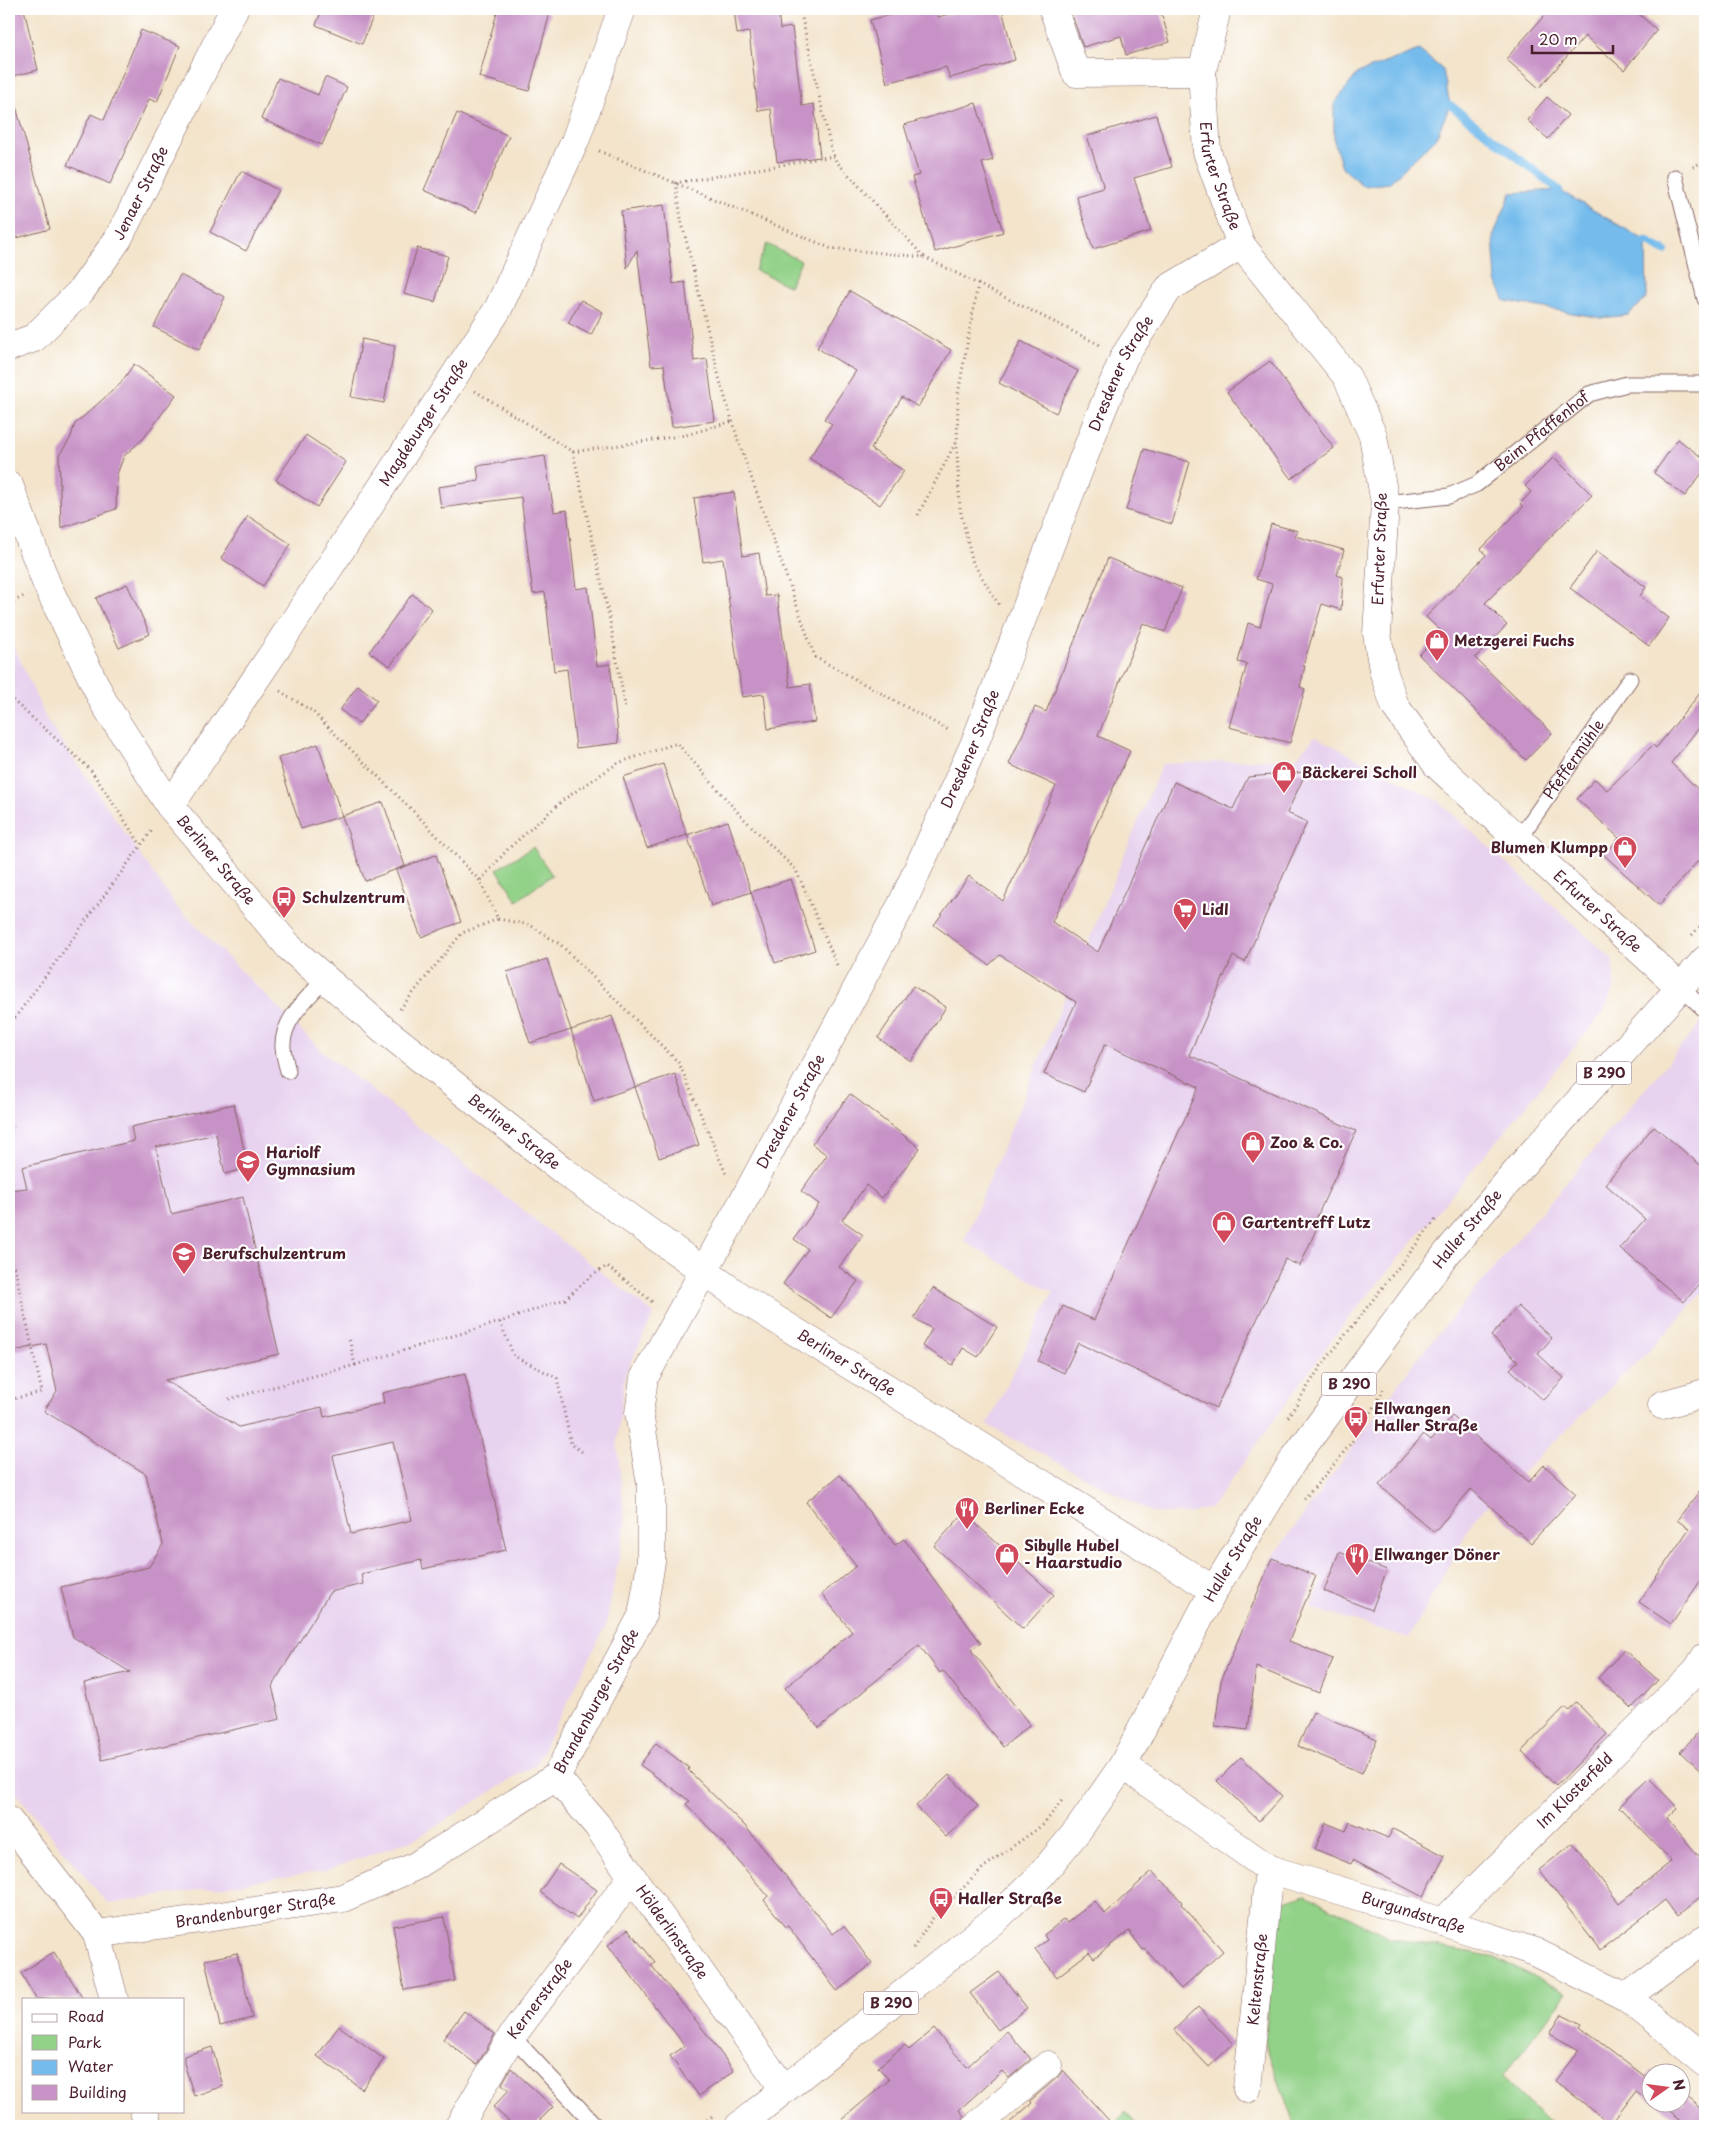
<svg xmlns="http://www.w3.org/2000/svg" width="1714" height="2135" font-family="'Playpen Sans',sans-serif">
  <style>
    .built { fill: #e7d2ef }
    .green { fill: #92d288; stroke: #6e785a }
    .water { fill: #75bcec; stroke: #606e8c }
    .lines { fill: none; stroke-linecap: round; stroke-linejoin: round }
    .stream { stroke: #75bcec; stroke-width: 8 }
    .building { fill: #c792c6; fill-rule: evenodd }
    .lane-casing { stroke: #856463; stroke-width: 17 }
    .street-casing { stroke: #856463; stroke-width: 29 }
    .primary-casing { stroke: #856463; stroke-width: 29 }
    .path { stroke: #856463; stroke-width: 3; stroke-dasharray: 1 4; stroke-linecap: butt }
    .lane { stroke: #fff; stroke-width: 15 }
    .street { stroke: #fff; stroke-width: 28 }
    .primary { stroke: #fff; stroke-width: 28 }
    .labels { text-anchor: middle; stroke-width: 4.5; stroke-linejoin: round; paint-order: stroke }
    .shield { fill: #fff; stroke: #80626b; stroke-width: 1 }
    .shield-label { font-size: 14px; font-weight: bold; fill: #4a1f2b }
    .street-label { font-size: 15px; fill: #4a1f2b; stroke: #fff }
    .poi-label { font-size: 15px; font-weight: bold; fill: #4a1f2b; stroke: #fff; text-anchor: start }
  </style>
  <rect width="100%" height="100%" fill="#fff"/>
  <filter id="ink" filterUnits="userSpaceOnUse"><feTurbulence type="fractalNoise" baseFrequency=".02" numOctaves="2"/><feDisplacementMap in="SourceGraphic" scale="10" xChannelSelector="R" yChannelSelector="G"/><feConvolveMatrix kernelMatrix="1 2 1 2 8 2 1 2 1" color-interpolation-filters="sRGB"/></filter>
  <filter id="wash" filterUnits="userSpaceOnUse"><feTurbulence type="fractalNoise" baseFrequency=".0096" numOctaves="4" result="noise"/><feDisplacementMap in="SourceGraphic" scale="20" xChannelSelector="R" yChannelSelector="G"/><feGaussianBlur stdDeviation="1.12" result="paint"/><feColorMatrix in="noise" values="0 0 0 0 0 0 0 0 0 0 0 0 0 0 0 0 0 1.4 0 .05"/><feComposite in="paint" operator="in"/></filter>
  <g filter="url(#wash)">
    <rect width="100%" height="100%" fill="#f3e4cb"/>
    <path class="built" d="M9 635 46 719 176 906 322 1051 654 1314 625 1374 617 1441 625 1526 606 1625 536 1764 415 1839 327 1870 108 1904 9 1785V1709L11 1692 9 1690Z
      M1315 736 1438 801 1612 959 1615 986 1603 1013 1335 1335 1212 1507 1189 1514 1153 1513 987 1425 1053 1293 964 1241 1162 764 1296 758Z
      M1705 1018V1290L1660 1340 1474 1519 1409 1638 1311 1608 1323 1579 1272 1558 1416 1360Z"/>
    <path class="green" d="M767 244 801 261 789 286 755 270Z
      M533 847 552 875 517 901 497 869Z
      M1306 1895 1389 1938 1496 1957 1567 1993 1502 2077 1553 2126H1295L1264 2041 1278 1904Z
      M1125 2111 1139 2126H1114Z"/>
    <path class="water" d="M1419 50 1443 70 1450 105 1436 138 1389 183 1363 186 1342 167 1334 141V104L1358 73Z
      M1559 190 1646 241 1647 298 1628 315 1601 318 1505 301 1496 281 1493 236 1511 193Z"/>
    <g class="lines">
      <path class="stream" d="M1450 105 1559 190
        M1646 241 1665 251"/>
    </g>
    <g id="blocks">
      <path class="building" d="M9 9H24L38 70 9 77Z
        M322 9H376L362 44 316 25Z
        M498 9H536L550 13 529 91 479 77Z
        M734 9H778L780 29 792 27 802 106 814 104 820 157 777 162 771 109 758 111 749 32 737 34Z
        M913 9H936L938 17 968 9H1002L1015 60 950 78 946 67 887 83 870 20Z
        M1070 9H1160L1170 42 1126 55 1121 36 1083 47Z
        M1550 9H1633L1657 30 1624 70 1585 36 1539 88 1506 59Z
        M141 30 180 46 157 102 149 99 110 184 67 165 91 114 104 120Z
        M325 77 347 87 322 145 261 119 278 78 318 95Z
        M1547 97 1568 115 1548 139 1527 120Z
        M15 103 50 229 13 239 9 222V104Z
        M976 103 993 160 982 163 1003 232 935 252 912 177 919 175 904 125Z
        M457 113 509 136 476 213 424 190Z
        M1156 115 1172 167 1134 178 1151 231 1093 249 1076 196 1104 188 1087 136Z
        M241 171 278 190 246 251 210 232Z
        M664 205 673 284 685 282 694 361 707 359 715 421 672 427 664 365 651 366 637 250 627 268 621 211Z
        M417 248 448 256 435 302 404 294Z
        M180 275 225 297 199 350 154 327Z
        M850 291 951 350 918 407 902 397 871 449 904 471 880 505 809 458 832 424 824 419 856 371 817 348Z
        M581 300 603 312 591 335 568 323Z
        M362 339 395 346 384 403 351 397Z
        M1021 341 1078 371 1056 413 999 383Z
        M1270 361 1334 448 1291 479 1227 392Z
        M134 364 176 395 143 439 124 456 117 474 116 509 61 528 59 455 70 439 75 424 120 384Z
        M306 435 346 462 317 507 276 480Z
        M1678 439 1705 460V469L1685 496 1654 473Z
        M1144 449 1190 462 1172 524 1126 510Z
        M545 456 554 512 567 510 576 589 588 587 597 666 610 664 619 743 576 748 567 669 554 671 545 592 533 594 521 497 441 508 438 487 479 481 477 466Z
        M1554 457 1592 495 1485 603 1507 625 1475 658 1552 733 1526 760 1419 655 1442 632 1426 617 1486 555 1481 549 1523 507 1520 504 1531 492 1525 486Z
        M734 492 743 556 759 553 765 596 777 595 790 687 810 684 815 722 768 729 764 694 742 697 723 559 703 562 694 498Z
        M248 516 291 544 263 586 221 558Z
        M1271 524 1298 531 1295 536 1344 550 1337 575 1343 577 1341 610 1322 604 1303 666H1305L1300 687 1305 689 1290 743 1229 727 1247 664 1238 662 1248 623 1260 627 1272 584 1256 579Z
        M1597 551 1646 587 1640 596 1669 618 1649 646 1570 588Z
        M1108 558 1182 588 1165 632 1143 623 1098 736 1130 751 1052 922 1098 952 1174 782 1233 809 1248 777 1306 772 1287 813 1307 822 1245 962 1233 956 1189 1055 1356 1131 1314 1223 1318 1225 1300 1266 1285 1259 1216 1408 1078 1343 1064 1373 1038 1361 1063 1306 1094 1320 1199 1087 1105 1044 1084 1092 1044 1074 1076 1002 1000 955 989 965 934 925 969 876 1003 901 1056 786 1009 764 1035 707 1046 712Z
        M127 584 150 634 119 648 96 598Z
        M412 594 432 609 390 666 369 652Z
        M358 685 377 700 359 724 340 710Z
        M1705 687V720L1671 763 1705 796V853L1659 905 1604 855 1619 838 1577 799 1595 779 1607 790 1653 745 1656 748Z
        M318 744 342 816 301 829 278 758Z
        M663 764 687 835 647 848 623 777Z
        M383 802 405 866 365 881 342 816Z
        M728 821 751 892 711 906 687 835Z
        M436 855 461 922 421 937 396 870Z
        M791 879 815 950 775 963 751 892Z
        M547 959 571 1030 530 1043 507 972Z
        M913 986 946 1007 911 1061 878 1038Z
        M612 1016 635 1087 594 1101 571 1030Z
        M675 1074 699 1145 659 1158 635 1087Z
        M850 1094 920 1148 882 1198 866 1185 842 1220 863 1235 839 1267 858 1281 831 1318 783 1284 808 1249 794 1239 819 1204 801 1191 827 1155 812 1144Z
        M234 1104 248 1168 225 1174 216 1134 156 1147 171 1214 243 1197 279 1354 165 1380 239 1427 322 1407 324 1417 384 1403 382 1393 465 1374 506 1550 423 1569 421 1560 361 1574 363 1584 330 1592 272 1686 280 1719 102 1760 84 1683 130 1672 73 1637 61 1587 149 1567 163 1544 146 1474 44 1411 57 1391 46 1344 9 1352V1190L27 1188 22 1167 134 1141 131 1127ZM393 1442 412 1520 351 1534 333 1456Z
        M1654 1126 1705 1169V1278L1684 1302 1620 1248 1645 1219 1605 1184Z
        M933 1288 997 1327 978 1357 963 1348 953 1365 922 1346 932 1329 914 1318Z
        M1518 1306 1552 1338 1538 1354 1564 1378 1543 1400 1510 1369 1518 1361 1491 1336Z
        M1452 1416 1529 1482 1544 1465 1576 1494 1531 1543 1471 1489 1434 1532 1379 1485 1424 1434 1431 1440Z
        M840 1475 895 1545 904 1539 981 1643 971 1650 1030 1725 1003 1747 943 1671 940 1673 919 1645 819 1728 785 1688 852 1632 822 1594 856 1566 806 1502Z
        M1705 1484V1574L1671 1624 1639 1602 1689 1529 1677 1520Z
        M964 1513 1054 1595 1023 1629 934 1546Z
        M1339 1552 1387 1570 1372 1610 1324 1591Z
        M1272 1558 1316 1576 1289 1641 1333 1659 1319 1693 1256 1667 1248 1730 1215 1726 1221 1681Z
        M1624 1650 1658 1680 1632 1708 1598 1678Z
        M1576 1702 1607 1734 1556 1786 1522 1751 1565 1707 1569 1710Z
        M1313 1712 1377 1739 1362 1773 1298 1746Z
        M1705 1725V1775L1680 1752Z
        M656 1743 689 1768 688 1770 745 1826 833 1934 844 1926 872 1964 837 1991 788 1926 786 1927 764 1900 768 1896 716 1835 686 1804 690 1801 640 1765Z
        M1241 1757 1282 1796 1259 1821 1217 1781Z
        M949 1775 978 1806 946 1837 916 1806Z
        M1649 1778 1678 1808 1667 1818 1705 1864V1893L1677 1916 1665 1900 1600 1950 1539 1870 1573 1843 1619 1903 1672 1861 1619 1807Z
        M1350 1822 1388 1838 1393 1829 1445 1856 1423 1897 1353 1860 1351 1864 1315 1849 1326 1823 1346 1831Z
        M559 1864 597 1890 577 1919 540 1892Z
        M1152 1871 1161 1881 1162 1880 1182 1902 1181 1904 1223 1951 1181 1989 1145 1949 1143 1950 1129 1931 1094 1958 1089 1952 1057 1977 1035 1949 1047 1940 1044 1935 1064 1919 1067 1923 1094 1901 1105 1914Z
        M444 1917 455 1981 404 1990 393 1926Z
        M628 1929 655 1962 651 1965 706 2033 734 2071 699 2096 670 2056 685 2046 608 1945Z
        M54 1952 83 1999H36L21 1973Z
        M237 1953 252 2018 220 2026 205 1960Z
        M999 1972 1027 2008 998 2030 970 1993Z
        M1198 2007 1233 2044 1209 2067 1174 2030Z
        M464 2011 495 2034 477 2065 443 2039Z
        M1562 2014 1582 2024 1580 2027 1646 2078 1651 2071 1653 2072 1652 2101 1637 2090 1611 2124 1555 2081 1579 2050 1550 2034Z
        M339 2026 384 2059 362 2089 317 2056Z
        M934 2029 967 2067 1007 2031 1031 2059 1009 2078 1002 2071 959 2110 964 2116 961 2126H834L889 2080 878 2067 905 2045 909 2050Z
        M212 2047 223 2086 194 2096 184 2063V2056Z
        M511 2068 553 2107 534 2126H514L493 2107 509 2090 502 2084Z
        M1063 2070 1114 2126H1006L1032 2103 1030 2101 1058 2077Z
        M1682 2093 1705 2111V2126H1686L1654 2102H1682Z"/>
    </g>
  </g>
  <g filter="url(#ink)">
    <use href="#blocks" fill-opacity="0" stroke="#856463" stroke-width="1"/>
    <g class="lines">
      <defs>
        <g id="lane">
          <path d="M1675 177 1705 299"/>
          <path id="s1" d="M1385 503 1449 496 1477 484 1589 394 1627 384H1705"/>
          <path id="s2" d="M1518 840 1630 679"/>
          <path d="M1680 987 1705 1010"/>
          <path d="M288 1071C286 1064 284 1056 283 1048 281 1020 308 998 325 979"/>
          <path d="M512 2036 596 2126"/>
        </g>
        <g id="street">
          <path d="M1053 9 1076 73 1202 72"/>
          <path id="s3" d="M1217 9 1202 72 1207 152 1241 245 1347 377 1373 436 1385 503 1377 634 1383 670 1395 706 1437 765 1680 987"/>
          <path id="s4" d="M9 347 34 338 81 291 118 239 234 9"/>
          <path id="s5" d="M9 485 47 585 104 703 170 806 290 948 383 1029 565 1172 746 1301 1214 1590"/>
          <path id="s6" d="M170 806 276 649 498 309 575 141 622 9"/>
          <path d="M1662 1405 1705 1393"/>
          <path id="s7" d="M1123 1765 1269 1869 1443 1922 1535 1952 1626 1997 1705 2061"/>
          <path id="s8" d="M556 1777 597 1825 632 1877 784 2089"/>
          <path d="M9 1821 97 1934 114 1999"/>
          <path id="s9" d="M1443 1922 1697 1670 1705 1657"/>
          <path id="s10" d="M97 1934 343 1898 414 1867 556 1777 642 1616 651 1562V1484L639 1413 644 1378 747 1194 902 904 974 745 1098 420 1124 357 1169 288 1241 245"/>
          <path d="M1626 1997 1705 1939"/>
          <path id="s11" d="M1247 2089 1269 1869"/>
          <path d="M144 2111 148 2126"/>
          <path id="s12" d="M459 2126 512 2036 632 1877"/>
          <path d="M976 2126 1048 2065"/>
        </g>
        <g id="primary">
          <path id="s13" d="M739 2126 998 1917 1041 1875 1078 1830 1123 1765 1214 1590 1294 1459 1447 1253 1528 1158 1705 960"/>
        </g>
      </defs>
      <use href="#lane" class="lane-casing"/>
      <use href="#street" class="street-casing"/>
      <use href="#primary" class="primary-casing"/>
      <path class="path" d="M800 9 831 149 836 161 924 257
        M599 151 830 248 924 257 1100 345
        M834 156 676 183 681 219 720 381 739 443 815 657 950 731
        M1693 167 1705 160
        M978 284 958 394 957 452 960 509 973 563 999 605
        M475 391 573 452 610 621 626 711
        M573 452 686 435 733 421
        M918 515 956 442
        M9 604 24 596
        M280 691 312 711 418 816 480 881
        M9 697 90 769 141 845
        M498 919 530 925 561 945 679 1063 726 1174
        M1692 935 1705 921
        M400 1009 462 933 498 919 480 881 508 849 563 800 618 763 677 743 742 817 796 870 837 965
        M9 1026 153 829
        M9 1135 14 1126
        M9 1258 15 1269 42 1392 9 1400
        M500 1322 514 1356 557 1378 571 1444 585 1454
        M355 1365 500 1322 565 1299 590 1277 607 1266 655 1304
        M229 1399 355 1365 349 1338
        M1288 1417 1321 1366 1437 1218
        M1304 1499C1335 1464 1366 1429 1385 1386
        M913 1948 932 1919 984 1867 1044 1824 1063 1799
        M699 2126 714 2115"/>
      <use href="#lane" class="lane"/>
      <use href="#street" class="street"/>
      <use href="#primary" class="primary"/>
    </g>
  </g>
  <defs>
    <symbol id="shop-pin" viewBox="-11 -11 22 30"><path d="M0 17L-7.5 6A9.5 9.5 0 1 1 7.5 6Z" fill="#d1495b" stroke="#fff"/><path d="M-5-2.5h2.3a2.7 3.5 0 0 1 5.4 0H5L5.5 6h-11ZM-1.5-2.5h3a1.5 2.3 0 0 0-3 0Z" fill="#fff"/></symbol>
    <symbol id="bus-pin" viewBox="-11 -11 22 30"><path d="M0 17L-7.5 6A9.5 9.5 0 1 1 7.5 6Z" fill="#d1495b" stroke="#fff"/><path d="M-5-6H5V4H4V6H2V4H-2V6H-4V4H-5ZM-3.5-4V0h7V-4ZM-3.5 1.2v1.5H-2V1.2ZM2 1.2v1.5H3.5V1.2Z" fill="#fff"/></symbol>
    <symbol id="supermarket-pin" viewBox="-11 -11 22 30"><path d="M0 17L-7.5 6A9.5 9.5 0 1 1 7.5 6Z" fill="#d1495b" stroke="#fff"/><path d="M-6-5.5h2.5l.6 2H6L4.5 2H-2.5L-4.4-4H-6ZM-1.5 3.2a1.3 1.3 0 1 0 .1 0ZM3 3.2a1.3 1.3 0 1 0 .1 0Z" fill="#fff"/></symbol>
    <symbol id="school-pin" viewBox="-11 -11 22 30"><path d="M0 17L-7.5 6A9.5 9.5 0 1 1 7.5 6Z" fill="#d1495b" stroke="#fff"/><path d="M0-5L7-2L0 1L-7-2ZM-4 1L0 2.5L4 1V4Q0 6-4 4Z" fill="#fff"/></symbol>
    <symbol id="restaurant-pin" viewBox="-11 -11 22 30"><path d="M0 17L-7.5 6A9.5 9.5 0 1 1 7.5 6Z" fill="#d1495b" stroke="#fff"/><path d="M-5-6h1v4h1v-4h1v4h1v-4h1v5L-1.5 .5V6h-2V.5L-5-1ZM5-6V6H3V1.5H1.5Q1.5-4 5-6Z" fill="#fff"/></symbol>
  </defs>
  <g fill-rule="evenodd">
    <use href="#shop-pin" x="1423" y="627" width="28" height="38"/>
    <use href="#shop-pin" x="1270" y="759" width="28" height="38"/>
    <use href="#shop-pin" x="1611" y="834" width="28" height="38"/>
    <use href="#bus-pin" x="270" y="884" width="28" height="38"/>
    <use href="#supermarket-pin" x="1171" y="896" width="28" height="38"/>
    <use href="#shop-pin" x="1239" y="1129" width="28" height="38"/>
    <use href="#school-pin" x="234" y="1148" width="28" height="38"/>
    <use href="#shop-pin" x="1210" y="1209" width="28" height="38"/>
    <use href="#school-pin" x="170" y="1240" width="28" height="38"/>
    <use href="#bus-pin" x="1342" y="1404" width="28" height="38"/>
    <use href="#restaurant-pin" x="953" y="1495" width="28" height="38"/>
    <use href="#shop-pin" x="993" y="1541" width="28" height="38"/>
    <use href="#restaurant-pin" x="1343" y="1541" width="28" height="38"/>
    <use href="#bus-pin" x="927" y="1885" width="28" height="38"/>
  </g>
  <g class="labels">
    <g class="shield">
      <rect x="1576.5" y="1061.5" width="55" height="23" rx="4"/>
      <rect x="1321.5" y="1372.5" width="55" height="23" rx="4"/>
      <rect x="863.5" y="1991.5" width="55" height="23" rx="4"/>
    </g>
    <g class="shield-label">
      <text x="1604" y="1078">B 290</text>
      <text x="1349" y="1389">B 290</text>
      <text x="891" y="2008">B 290</text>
    </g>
    <g class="street-label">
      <text dy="5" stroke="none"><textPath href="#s3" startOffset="171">Erfurter Straße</textPath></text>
      <text dy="5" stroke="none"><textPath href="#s4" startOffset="208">Jenaer Straße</textPath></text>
      <text dy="5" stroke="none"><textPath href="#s10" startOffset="2031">Dresdener Straße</textPath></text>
      <text dy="5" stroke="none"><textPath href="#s6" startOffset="460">Magdeburger Straße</textPath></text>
      <text dy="5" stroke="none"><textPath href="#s1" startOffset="178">Beim Pfaffenhof</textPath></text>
      <text transform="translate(1380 549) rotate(-88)" y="5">Erfurter Straße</text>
      <text dy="5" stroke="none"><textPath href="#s10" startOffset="1626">Dresdener Straße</textPath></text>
      <text dy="5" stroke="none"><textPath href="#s2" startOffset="98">Pfeffermühle</textPath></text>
      <text dy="5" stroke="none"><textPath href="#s5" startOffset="431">Berliner Straße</textPath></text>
      <text dy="5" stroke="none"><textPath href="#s3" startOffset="1041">Erfurter Straße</textPath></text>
      <text dy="5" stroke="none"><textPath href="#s10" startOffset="1221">Dresdener Straße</textPath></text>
      <text dy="5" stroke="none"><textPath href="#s5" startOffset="836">Berliner Straße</textPath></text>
      <text dy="5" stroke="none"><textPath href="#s13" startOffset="1169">Haller Straße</textPath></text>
      <text dy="5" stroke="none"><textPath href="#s5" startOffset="1241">Berliner Straße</textPath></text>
      <text dy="5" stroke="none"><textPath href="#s13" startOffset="764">Haller Straße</textPath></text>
      <text dy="5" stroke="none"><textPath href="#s10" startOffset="580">Brandenburger Straße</textPath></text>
      <text dy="5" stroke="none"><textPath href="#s9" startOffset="186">Im Klosterfeld</textPath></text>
      <text dy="5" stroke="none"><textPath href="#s10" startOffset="160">Brandenburger Straße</textPath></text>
      <text dy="5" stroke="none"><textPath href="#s7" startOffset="330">Burgundstraße</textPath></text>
      <text dy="5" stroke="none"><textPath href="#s8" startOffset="194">Hölderlinstraße</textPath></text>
      <text dy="5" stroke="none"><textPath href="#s11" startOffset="110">Keltenstraße</textPath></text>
      <text dy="5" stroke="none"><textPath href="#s12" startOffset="151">Kernerstraße</textPath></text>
    </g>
    <g class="poi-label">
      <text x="1454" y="646">Metzgerei Fuchs</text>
      <text x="1302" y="778">Bäckerei Scholl</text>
      <text x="1608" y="853" text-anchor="end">Blumen Klumpp</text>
      <text x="302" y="903">Schulzentrum</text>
      <text x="1202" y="915">Lidl</text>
      <text x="1270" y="1148">Zoo &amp; Co.</text>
      <text x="266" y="1158">Hariolf<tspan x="266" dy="17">Gymnasium</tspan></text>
      <text x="1242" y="1228">Gartentreff Lutz</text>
      <text x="202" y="1259">Berufschulzentrum</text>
      <text x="1374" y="1414">Ellwangen<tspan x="1374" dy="17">Haller Straße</tspan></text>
      <text x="984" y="1514">Berliner Ecke</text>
      <text x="1024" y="1551">Sibylle Hubel<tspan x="1024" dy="17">- Haarstudio</tspan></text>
      <text x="1374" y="1560">Ellwanger Döner</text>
      <text x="958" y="1904">Haller Straße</text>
    </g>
  </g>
  <rect width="1714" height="2135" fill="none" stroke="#fff" stroke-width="30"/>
  <rect x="22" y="1998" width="162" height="115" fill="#ffffff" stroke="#b7a5aa"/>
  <rect x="32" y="2014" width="25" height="8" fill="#ffffff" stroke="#b7a5aa"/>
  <text x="68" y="2022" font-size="15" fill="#4a1f2b">Road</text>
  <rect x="32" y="2035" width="25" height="15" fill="#92d288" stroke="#b7a5aa"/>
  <text x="68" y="2048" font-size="15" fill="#4a1f2b">Park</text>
  <rect x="32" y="2060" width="25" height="15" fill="#75bcec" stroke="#b7a5aa"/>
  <text x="68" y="2072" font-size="15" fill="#4a1f2b">Water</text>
  <rect x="32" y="2085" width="25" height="15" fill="#c792c6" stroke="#b7a5aa"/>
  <text x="68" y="2098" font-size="15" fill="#4a1f2b">Building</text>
  <g transform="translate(1666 2088) rotate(76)"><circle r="24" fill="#ffffff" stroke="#b7a5aa"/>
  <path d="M0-4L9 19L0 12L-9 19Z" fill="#d1495b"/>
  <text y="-8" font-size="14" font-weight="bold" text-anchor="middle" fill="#4a1f2b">N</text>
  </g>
  <path d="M1532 45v8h81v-8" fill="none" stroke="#4a1f2b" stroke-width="2.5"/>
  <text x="1539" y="45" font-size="15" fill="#4a1f2b" stroke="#ffffff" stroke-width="4" paint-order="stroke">20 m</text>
</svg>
